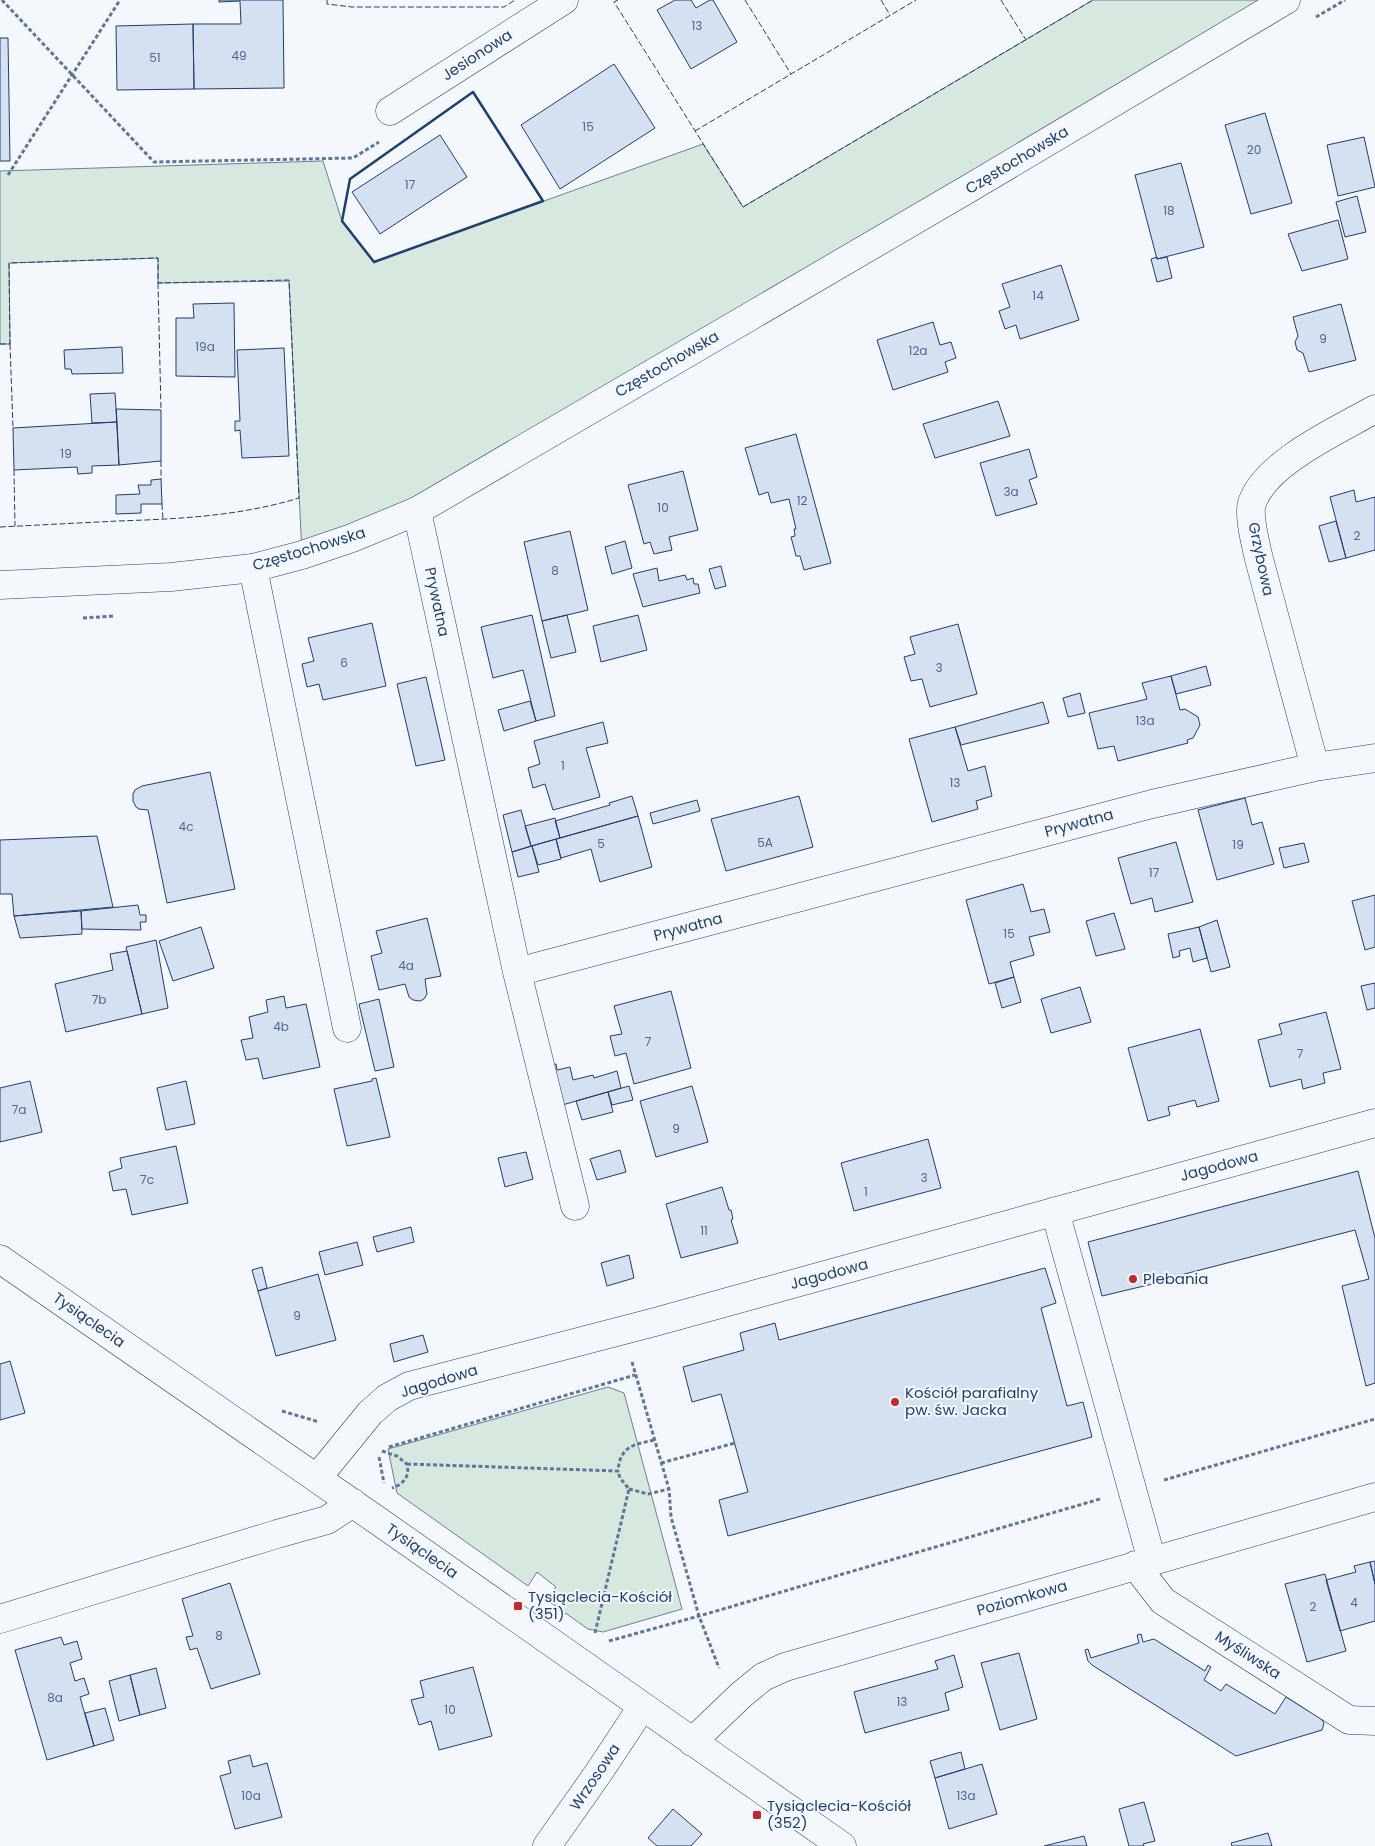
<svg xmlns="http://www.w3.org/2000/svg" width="1375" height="1846" font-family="Poppins,sans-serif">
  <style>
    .green { fill: #d7e8df; stroke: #687fa3 }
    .building { fill: #d5e0f0; stroke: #1d3f73 }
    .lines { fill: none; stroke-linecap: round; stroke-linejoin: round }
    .minor-casing { stroke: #1d3f73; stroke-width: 29 }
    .major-casing { stroke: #1d3f73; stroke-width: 29 }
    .path { stroke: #5e769c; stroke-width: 3; stroke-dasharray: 4 2.5; stroke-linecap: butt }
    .minor { stroke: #f4f7fb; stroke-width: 28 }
    .major { stroke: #f4f7fb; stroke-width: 28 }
    .fence { stroke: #1d3f73; stroke-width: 1; stroke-dasharray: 6 2.5; stroke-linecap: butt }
    .wall { stroke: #1d3f73; stroke-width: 2.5 }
    .poi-dot { fill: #c62828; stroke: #f4f7fb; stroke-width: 2 }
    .labels { text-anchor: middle; stroke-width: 4; stroke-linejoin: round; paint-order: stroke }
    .number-label { font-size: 12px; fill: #4b6792 }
    .street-label { font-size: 15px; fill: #1d3f73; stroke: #f4f7fb }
    .poi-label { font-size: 15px; fill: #1d3f73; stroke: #f4f7fb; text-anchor: start }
  </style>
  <rect width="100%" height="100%" fill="#f4f7fb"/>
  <path class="green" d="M1093 0H1286L558 428 302 555 289 281 158 283V258L9 263 10 344H0V171L323 161 342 221 374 262 703 144 743 207Z
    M608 1387 624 1393 682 1609 603 1632 588 1629 547 1600 556 1587 537 1572 528 1586 397 1493 388 1449Z"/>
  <path class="building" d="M219 0H283L284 88 194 89 193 24H241L240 1 219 2Z
    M675 0H691L696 8 710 0H713L737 42 691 69 657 10Z
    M193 24 194 89 117 90 116 26Z
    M0 38H8L10 161H0Z
    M614 64 655 128 560 189 521 125Z
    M1265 113 1292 203 1251 214 1225 125Z
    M440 135 467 177 380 234 352 192Z
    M1364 137 1375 187 1338 196 1327 145Z
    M1181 163 1204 247 1157 259 1135 175Z
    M1357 196 1366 232 1345 237 1336 202Z
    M1338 220 1348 259 1302 271 1288 234Z
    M1157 257V259L1167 257 1172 278 1157 282 1151 259Z
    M1061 265 1079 320 1020 339 1016 325 1005 329 999 311 1010 307 1002 284Z
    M234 303 235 377 176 376V318H194L193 304Z
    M1341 304 1356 360 1309 372 1303 353 1297 350 1295 342 1298 336 1293 317Z
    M933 322 940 345 951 342 956 358 945 362 948 372 893 390 877 340Z
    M122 347 123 373 72 374 71 369H65L64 350Z
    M284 348 289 456 242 458 240 430 235 431V421H240L237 350Z
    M115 393 117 422 92 423 90 394Z
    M998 401 1010 436 935 458 923 424Z
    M116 409 161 410V461L119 465Z
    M117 422 119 465 92 466V473L78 474 77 467 14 470 13 428Z
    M796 434 831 563 804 570 800 556H796L791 537 795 536 794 529H796L789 499 771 503 768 492 759 495 745 448Z
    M1029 449 1037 477 1029 480 1037 504 996 516 980 463Z
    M683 471 698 530 669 537 672 550 654 554 650 542 644 544 628 485Z
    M161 479 162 504H141V513L116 514V495L140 494 138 485H151V480Z
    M1354 490 1356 502 1375 497V550L1346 558 1330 497Z
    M1336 521 1346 558 1329 562 1319 526Z
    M570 531 588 610 542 621 524 542Z
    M625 541 632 568 612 574 605 547Z
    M721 566 726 586 715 589 709 569Z
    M657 568 659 581 685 575 687 580 693 578 694 584H698L700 593 643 607 633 574Z
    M532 615 555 716 536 721 523 670 493 678 481 627Z
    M567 615 576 652 551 658 542 621Z
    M638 615 647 650 601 662 593 626Z
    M372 623 386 686 323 700 319 684 307 687 302 664 314 661 308 638Z
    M958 624 977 694 930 707 922 679 911 681 904 657 915 654 910 637Z
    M1206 666 1211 685 1176 694 1171 676Z
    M1171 676 1180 710 1185 709 1198 717 1200 725 1193 738 1187 740 1188 743 1118 761 1114 746 1098 749 1089 713 1147 699 1142 683Z
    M426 677 445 760 416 766 397 684Z
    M1080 693 1085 713 1068 717 1063 698Z
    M530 701 536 721 504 731 498 710Z
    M1043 702 1049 723 961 745 955 727Z
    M603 722 608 743 586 748 600 797 553 810 545 784 533 788 528 768 540 764 534 741Z
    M955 727 968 771 985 766 992 796 976 801 978 809 932 822 909 739Z
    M210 772 235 889 167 903 148 810 139 809 136 807 133 801V794L135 790 142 786Z
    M632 796 638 816 560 838 555 821 610 805 609 803Z
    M799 796 813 847 726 871 711 819Z
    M1245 798 1252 825 1262 822 1274 864 1217 880 1198 810Z
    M697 800 700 811 653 824 650 813Z
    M521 810 531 846 512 852 503 815Z
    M638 816 652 867 600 882 591 849 561 858 556 839Z
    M555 818 560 838 531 846 525 826Z
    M97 836 113 907 14 916 12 894H0V840Z
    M556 839 561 859 538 865 532 846Z
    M1176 842 1193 902 1155 912 1152 898 1131 904 1118 858Z
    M1304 843 1309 862 1284 868 1279 848Z
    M532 846 539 872 518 877 512 852Z
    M1023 884 1031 912 1044 909 1050 932 1029 937 1034 955 1010 962 1014 977 989 984 966 900Z
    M1375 895V947L1365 950 1352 901Z
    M138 905 140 915H146V922H140L141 930 82 929 81 911Z
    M81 911 82 934 20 938 14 916Z
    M1114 913 1125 949 1096 956 1086 921Z
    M427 918 441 976 425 979 427 994 424 999 420 1001 413 1000 409 997 405 984 379 990 371 956 382 953 376 931Z
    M1217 920 1230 967 1211 972 1199 927Z
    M201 927 214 968 173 981 159 941Z
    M1199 927 1207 958 1193 962 1190 948 1179 951 1180 956 1173 958 1168 934Z
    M156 940 168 1008 142 1014 126 947Z
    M127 951 142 1014 66 1032 55 984 113 970 110 954Z
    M1014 977 1021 1002 1002 1008 995 983Z
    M1375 983V1008L1367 1010 1361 986Z
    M1080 987 1091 1022 1051 1033 1041 999Z
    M671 991 691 1068 634 1084 626 1053 615 1056 610 1036 622 1034 614 1006Z
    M284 996 286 1008 306 1004 320 1067 263 1079 258 1058 246 1060 241 1040 253 1038 249 1017 268 1012 266 1000Z
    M379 999 394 1067 375 1071 359 1004Z
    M1326 1012 1341 1069 1323 1073 1325 1083 1303 1089 1301 1079 1270 1087 1258 1040 1282 1034 1279 1024Z
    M1200 1029 1219 1101 1197 1107 1195 1100 1168 1107 1170 1115 1148 1121 1128 1048Z
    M556 1064 557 1070 570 1067 573 1080 593 1075 594 1078 617 1071 621 1088 559 1106 549 1066Z
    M376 1078 390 1137 347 1146 334 1089 372 1081V1079Z
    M30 1081 42 1132 0 1142V1088Z
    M186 1081 195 1124 166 1130 157 1088Z
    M629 1086 633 1100 612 1105 608 1092Z
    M692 1086 708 1142 656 1157 640 1101Z
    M608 1092 613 1112 582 1120 576 1101Z
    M928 1139 941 1188 854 1211 841 1163Z
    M176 1146 188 1203 132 1215 126 1189 113 1191 109 1172 122 1168 120 1158Z
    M620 1150 626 1172 597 1180 590 1159Z
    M526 1152 533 1179 505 1187 498 1158Z
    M1358 1171 1375 1238V1383L1366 1386 1342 1286 1369 1279 1355 1230 1169 1278V1280L1102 1296 1088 1242Z
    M722 1187 729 1210H731L733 1219 731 1220 738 1243 681 1258 666 1204Z
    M411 1227 414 1242 377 1252 373 1237Z
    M357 1242 363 1265 325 1275 319 1252Z
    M629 1255 634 1278 607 1286 601 1263Z
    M262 1267 267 1288 258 1291 252 1270Z
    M1045 1268 1056 1303 1041 1308 1067 1406 1083 1402 1092 1437 728 1536 719 1500 748 1492 721 1394 692 1402 683 1367 744 1350 740 1333 775 1323 779 1340Z
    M318 1274 336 1340 276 1356 258 1291Z
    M423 1335 428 1352 394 1362 390 1344Z
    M10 1361 25 1413 0 1420V1364Z
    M1375 1561V1584L1370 1562Z
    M1370 1562 1375 1584V1621L1340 1631 1326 1580 1356 1572 1354 1566Z
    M1325 1574 1346 1651 1307 1662 1285 1584Z
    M230 1583 260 1674 211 1689 197 1648 190 1650 186 1637 193 1636 182 1599Z
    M1141 1634 1143 1642 1154 1639 1205 1671 1208 1665 1211 1667 1204 1680 1221 1691 1226 1684 1275 1714 1286 1697 1321 1719 1324 1723 1322 1730 1236 1756 1092 1665 1088 1661 1085 1650 1088 1649 1091 1658 1139 1643 1137 1635Z
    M61 1637 64 1645 77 1641 82 1659 70 1663 75 1681 84 1678 89 1694 80 1697 94 1746 47 1760 15 1650Z
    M1019 1653 1037 1719 1000 1730 981 1663Z
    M954 1655 963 1687 945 1693 949 1710 865 1733 854 1692 938 1669 935 1661Z
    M473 1667 492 1736 439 1750 431 1721 419 1725 411 1700 424 1697 420 1681Z
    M156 1668 166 1708 140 1715 130 1675Z
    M130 1675 140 1715 119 1721 109 1681Z
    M105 1708 114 1740 94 1746 85 1713Z
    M961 1752 965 1769 935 1778 930 1761Z
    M250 1755 253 1767 267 1763 282 1817 235 1829 220 1776 231 1773 228 1761Z
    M982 1764 997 1814 949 1829 935 1778Z
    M1144 1802 1155 1841 1143 1844 1144 1846H1129L1119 1809Z
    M673 1809 702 1834 691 1846H657L648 1838Z
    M1268 1833 1272 1846H1232L1231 1843Z
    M1084 1836 1087 1846H1044Z"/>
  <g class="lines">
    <defs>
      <path id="minor" d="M390 111 564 0
        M417 511 517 972 1152 804 1315 767 1375 758
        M253 568 347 1028
        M1315 767 1259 559C1256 546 1248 515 1252 503 1266 462 1339 430 1375 409
        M517 972 575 1206
        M1055 1211 1152 1561
        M0 1259 384 1525 842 1846
        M317 1478 370 1413 387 1398 409 1386 655 1322 1375 1123
        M1135 1565 1163 1601 1349 1720 1375 1721
        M0 1619 277 1534 327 1520 353 1503
        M692 1742 741 1695 763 1677 785 1667 1375 1497
        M547 1846 599 1772 642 1707"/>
      <path id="major" d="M0 585 171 577 253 568 302 555 352 538 417 511 968 189 1286 0"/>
    </defs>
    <use href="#minor" class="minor-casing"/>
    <use href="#major" class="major-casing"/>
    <path class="path" d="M2 0 154 162 353 158 379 142
      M1316 17 1345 0
      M8 175 120 0
      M83 618 114 616
      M632 1362 669 1489 671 1517 699 1616 719 1668
      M282 1411 319 1422
      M389 1447 635 1375
      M382 1451 397 1456 407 1464C410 1476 404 1484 392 1488
      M379 1457 384 1483
      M661 1463 735 1443
      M407 1464 618 1471C620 1446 633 1445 654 1440
      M1164 1480 1375 1419
      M629 1489 648 1494 669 1489
      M595 1633 629 1489 620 1478 618 1471
      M609 1641 699 1616 1100 1499"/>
    <use href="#minor" class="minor"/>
    <use href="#major" class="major"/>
    <path class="fence" d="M327 0V4L352 7H504L515 0
      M618 0 614 2 743 207 1093 0
      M745 0 791 74
      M881 0 890 15
      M1001 0 1026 40
      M695 131 916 0
      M158 283 161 410
      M0 344H10L9 263 158 258V283L289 280 299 498C240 516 179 519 118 521 79 523 39 525 0 527
      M10 344 13 428
      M161 461V479
      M14 470 15 526
      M162 504 163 520"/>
    <path class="wall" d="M473 92 543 201 374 262 342 221 350 179Z"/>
  </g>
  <g class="poi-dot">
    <circle cx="1133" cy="1279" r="5"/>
    <circle cx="895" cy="1402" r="5"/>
    <rect x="513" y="1601" width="10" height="10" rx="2.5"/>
    <rect x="752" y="1810" width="10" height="10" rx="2.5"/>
  </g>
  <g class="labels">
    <g class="number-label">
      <text x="697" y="30">13</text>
      <text x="239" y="60">49</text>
      <text x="155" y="62">51</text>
      <text x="588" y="131">15</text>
      <text x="1254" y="154">20</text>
      <text x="410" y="189">17</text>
      <text x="1169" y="215">18</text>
      <text x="1038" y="300">14</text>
      <text x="1323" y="343">9</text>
      <text x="205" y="351">19a</text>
      <text x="918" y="355">12a</text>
      <text x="66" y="458">19</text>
      <text x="1011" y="496">3a</text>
      <text x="802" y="505">12</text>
      <text x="663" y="512">10</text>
      <text x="1357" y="540">2</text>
      <text x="555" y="575">8</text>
      <text x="344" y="667">6</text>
      <text x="939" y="672">3</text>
      <text x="1145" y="725">13a</text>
      <text x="563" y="770">1</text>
      <text x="955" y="787">13</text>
      <text x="186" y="831">4c</text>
      <text x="765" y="847">5A</text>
      <text x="601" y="848">5</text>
      <text x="1238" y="849">19</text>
      <text x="1154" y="877">17</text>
      <text x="1009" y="938">15</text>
      <text x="406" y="970">4a</text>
      <text x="99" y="1004">7b</text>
      <text x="281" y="1031">4b</text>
      <text x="648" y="1046">7</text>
      <text x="1300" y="1058">7</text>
      <text x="19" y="1114">7a</text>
      <text x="676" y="1133">9</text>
      <text x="924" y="1182">3</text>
      <text x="147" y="1184">7c</text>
      <text x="866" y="1196">1</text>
      <text x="704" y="1235">11</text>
      <text x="297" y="1320">9</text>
      <text x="1354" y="1607">4</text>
      <text x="1313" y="1611">2</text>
      <text x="219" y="1640">8</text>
      <text x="55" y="1702">8a</text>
      <text x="902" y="1706">13</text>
      <text x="450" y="1714">10</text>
      <text x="251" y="1800">10a</text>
      <text x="966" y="1800">13a</text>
    </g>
    <g class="street-label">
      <text transform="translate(477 55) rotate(-33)" y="5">Jesionowa</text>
      <text transform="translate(1017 160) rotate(-31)" y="5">Częstochowska</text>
      <text transform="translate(667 364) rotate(-30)" y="5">Częstochowska</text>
      <text transform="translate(309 549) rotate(-17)" y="5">Częstochowska</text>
      <text transform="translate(1261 559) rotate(78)" y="5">Grzybowa</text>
      <text transform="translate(437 602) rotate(78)" y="5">Prywatna</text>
      <text transform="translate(1079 823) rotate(-15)" y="5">Prywatna</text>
      <text transform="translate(688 927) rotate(-15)" y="5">Prywatna</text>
      <text transform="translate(1219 1166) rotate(-15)" y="5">Jagodowa</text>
      <text transform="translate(829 1274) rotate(-15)" y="5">Jagodowa</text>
      <text transform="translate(89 1320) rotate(35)" y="5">Tysiąclecia</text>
      <text transform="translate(439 1381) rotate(-17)" y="5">Jagodowa</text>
      <text transform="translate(422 1551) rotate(35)" y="5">Tysiąclecia</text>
      <text transform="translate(1022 1598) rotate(-16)" y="5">Poziomkowa</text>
      <text transform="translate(1248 1655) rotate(33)" y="5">Myśliwska</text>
      <text transform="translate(595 1777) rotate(-56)" y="5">Wrzosowa</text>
    </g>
    <g class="poi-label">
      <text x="1143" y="1284">Plebania</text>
      <text x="905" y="1398">Kościół parafialny<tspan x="905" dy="17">pw. św. Jacka</tspan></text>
      <text x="528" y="1602">Tysiąclecia-Kościół<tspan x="528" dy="17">(351)</tspan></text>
      <text x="767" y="1811">Tysiąclecia-Kościół<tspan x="767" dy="17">(352)</tspan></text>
    </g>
  </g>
</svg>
